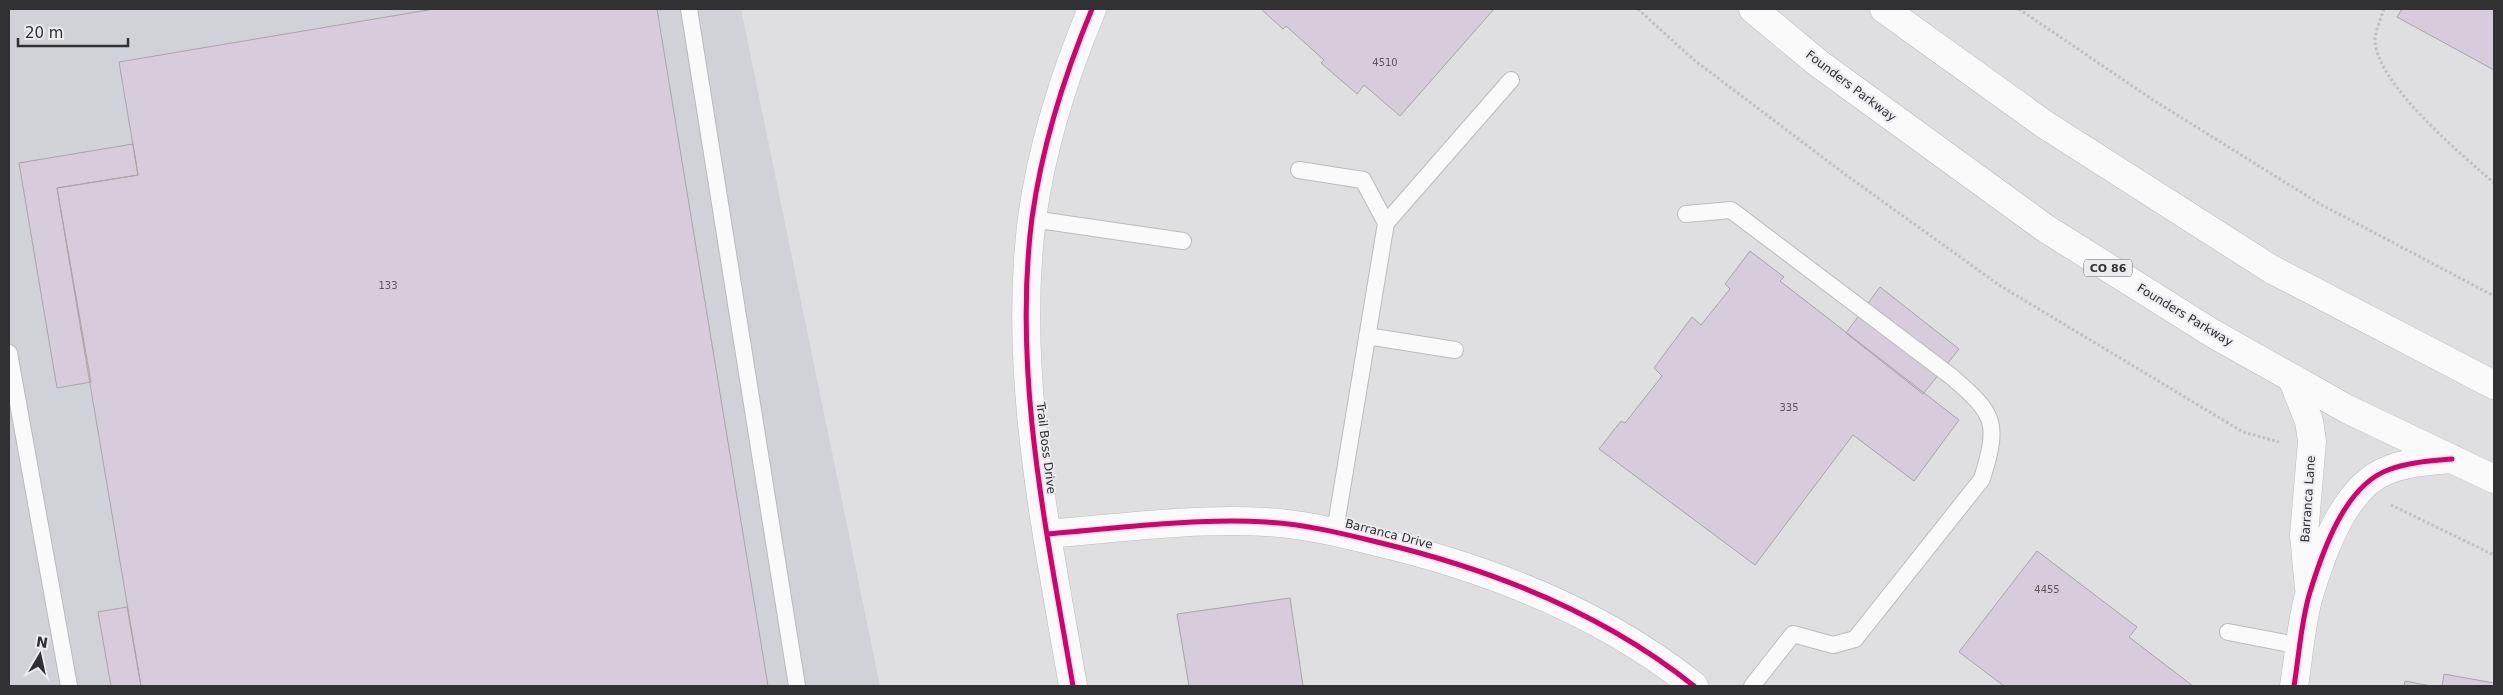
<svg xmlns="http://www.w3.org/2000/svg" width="2503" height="695" font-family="'DejaVu Sans',sans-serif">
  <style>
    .built { fill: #d1d1d8 }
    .building { fill: #d7ccdb; stroke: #a6a5a7 }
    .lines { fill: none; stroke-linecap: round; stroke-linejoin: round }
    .lane-casing { stroke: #bbbbbc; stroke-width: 18 }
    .street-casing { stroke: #bbbbbc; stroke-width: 29 }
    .secondary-casing { stroke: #bbbbbc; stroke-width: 29 }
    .highway-casing { stroke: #bbbbbc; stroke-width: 29 }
    .path { stroke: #bfbfc0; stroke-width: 3; stroke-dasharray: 2.5 2.5; stroke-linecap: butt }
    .lane { stroke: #fafafa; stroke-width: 16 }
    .street { stroke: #fafafa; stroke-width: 28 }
    .secondary { stroke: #fafafa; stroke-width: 28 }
    .highway { stroke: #fafafa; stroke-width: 28 }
    .cycleway-casing { stroke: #ebebf0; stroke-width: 8 }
    .cycleway { stroke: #d6006c; stroke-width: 5 }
    .labels { text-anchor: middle; stroke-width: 4; stroke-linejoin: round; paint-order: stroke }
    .number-label { font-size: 10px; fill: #5a585d }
    .shield { fill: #ebebf0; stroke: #69696c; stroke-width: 1 }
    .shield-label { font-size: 11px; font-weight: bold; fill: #313133 }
    .street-label { font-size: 12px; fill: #313133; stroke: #ebebf0 }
  </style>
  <rect width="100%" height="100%" fill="#dfdfe1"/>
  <path class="built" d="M9 9H741L880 686H9Z"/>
  <path class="building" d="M434 9H657L768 686H141L57 188 138 175 119 62Z
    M1261 9H1494L1400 116 1364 85 1357 94 1321 63 1324 60 1286 26 1283 29Z
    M2402 9H2494V70L2397 17Z
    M133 144 138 175 57 188 91 382 57 388 19 163Z
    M1750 251 1784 277 1780 281 1959 420 1914 481 1853 435 1755 565 1599 449 1621 421 1625 423 1662 376 1654 368 1692 317 1701 325 1730 289 1725 284Z
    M1880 287 1959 349 1923 394 1846 333Z
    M2037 551 2137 627 2129 637 2193 686H2004L1959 652Z
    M1290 598 1303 686H1189L1177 614Z
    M127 607 141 686H111L98 612Z
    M2444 674 2494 683V686H2442Z
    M2405 681 2431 686H2404Z"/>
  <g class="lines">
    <defs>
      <path id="lane" d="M689 9 797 686
        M1299 170 1363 180 1386 223 1335 531
        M1686 214 1731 210 1952 377C1996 415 1999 423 1982 479L1855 639 1833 645 1793 634 1752 686
        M1032 219 1183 241
        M1386 223 1511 80
        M1367 336 1455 350
        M9 353 69 686
        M2228 632 2301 646"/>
      <path id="street" d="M2292 378 2309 421 2312 441 2304 535 2309 588
        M1047 534C1119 528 1193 518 1266 522 1303 524 1341 533 1377 542 1491 569 1602 612 1694 686
        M2294 686C2299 656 2301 621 2310 592 2323 550 2345 486 2388 470 2408 462 2431 461 2452 459"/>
      <path id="secondary" d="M1073 686C1047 533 1012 374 1032 218 1042 146 1064 76 1092 9"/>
      <path id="highway" d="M1753 9 1818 63 2045 228 2212 333 2347 409 2494 479
        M1884 9 2044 124 2271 269 2494 385"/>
    </defs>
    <use href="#lane" class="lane-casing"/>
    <use href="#street" class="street-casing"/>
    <use href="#secondary" class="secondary-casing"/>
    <use href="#highway" class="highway-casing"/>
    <path class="path" d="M1638 9 1694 60 1846 175 1999 285 2243 432 2279 442
      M2019 9 2153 100 2320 204 2494 296
      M2384 9C2381 18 2375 31 2375 42 2379 86 2462 155 2494 183
      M2391 505 2494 555"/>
    <use href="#lane" class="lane"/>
    <use href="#street" class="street"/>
    <use href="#secondary" class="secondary"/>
    <use href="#highway" class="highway"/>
    <defs>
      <path id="cycleway" d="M1047 534C1119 528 1193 518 1266 522 1303 524 1341 533 1377 542 1491 569 1602 612 1694 686
        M1073 686C1047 533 1012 374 1032 218 1042 146 1064 76 1092 9
        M2294 686C2299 656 2301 621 2310 592 2323 550 2345 486 2388 470 2408 462 2431 461 2452 459"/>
    </defs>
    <use href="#cycleway" class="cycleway-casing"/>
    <use href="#cycleway" class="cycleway"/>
  </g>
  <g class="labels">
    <g class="number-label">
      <text x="1385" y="66">4510</text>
      <text x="388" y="289">133</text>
      <text x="1789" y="411">335</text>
      <text x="2047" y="593">4455</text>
    </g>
    <rect class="shield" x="2084" y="259.5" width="48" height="17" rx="4"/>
    <g class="shield-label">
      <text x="2108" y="272">CO 86</text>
    </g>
    <g class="street-label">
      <text transform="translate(1851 86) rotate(37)" y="4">Founders Parkway</text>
      <text transform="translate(2185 315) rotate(31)" y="4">Founders Parkway</text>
      <text transform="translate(1046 448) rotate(83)" y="4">Trail Boss Drive</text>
      <text transform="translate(2308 499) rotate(-86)" y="4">Barranca Lane</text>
      <text transform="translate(1389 534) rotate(14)" y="4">Barranca Drive</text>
    </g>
  </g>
  <rect width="2503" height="695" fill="none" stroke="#313133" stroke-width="20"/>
  <g transform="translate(40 655) rotate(9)" stroke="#ebebf0" stroke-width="4" paint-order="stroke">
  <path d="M0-4L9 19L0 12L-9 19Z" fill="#313133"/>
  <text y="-8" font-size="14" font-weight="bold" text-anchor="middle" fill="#313133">N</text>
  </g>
  <path d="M18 38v8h110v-8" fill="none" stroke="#313133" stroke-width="2.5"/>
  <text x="25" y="38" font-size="15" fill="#313133" stroke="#ebebf0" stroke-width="4" paint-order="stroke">20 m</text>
</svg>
